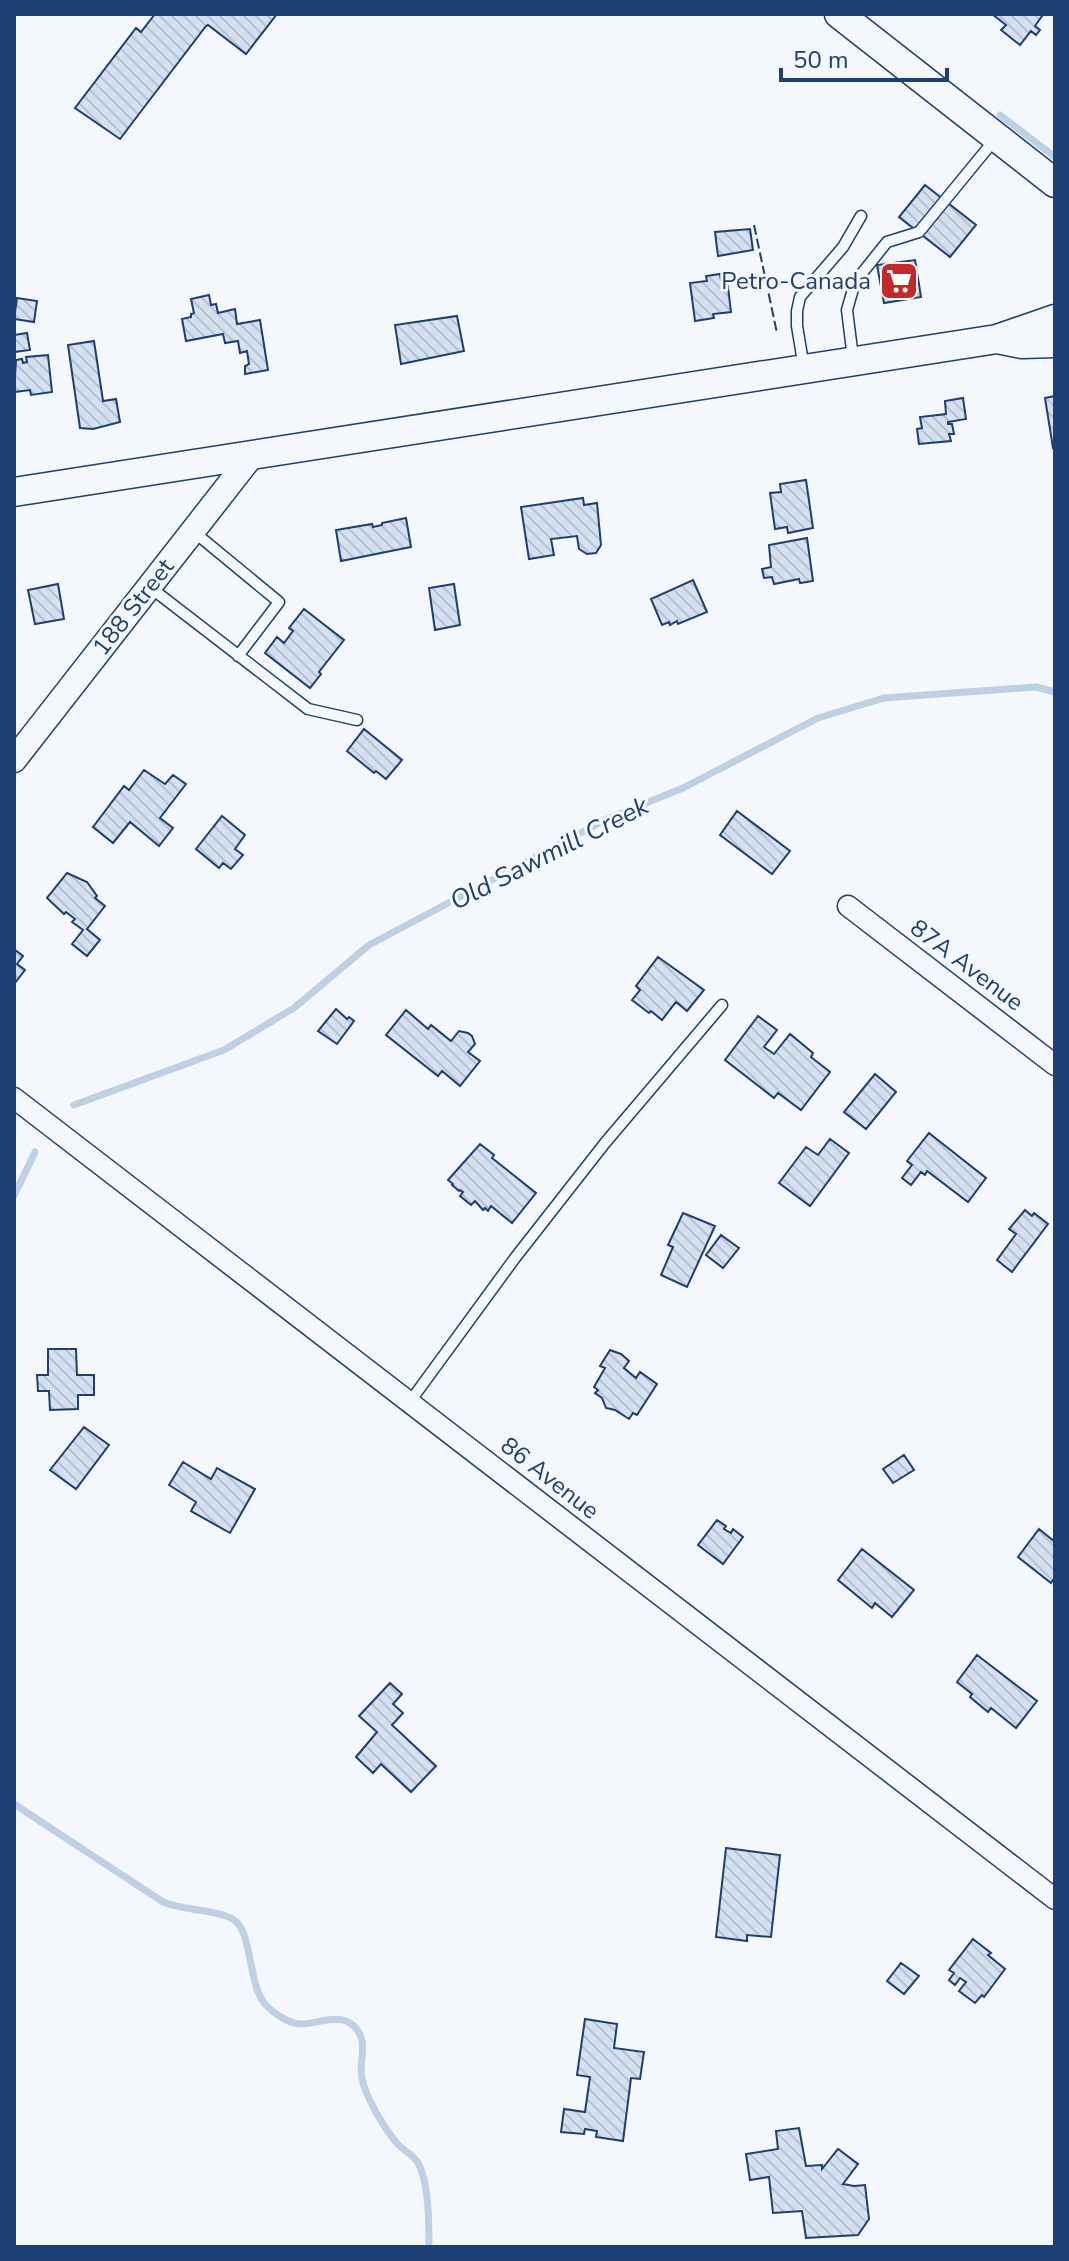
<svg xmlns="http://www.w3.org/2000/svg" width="1069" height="2261" font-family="'Nunito Sans',sans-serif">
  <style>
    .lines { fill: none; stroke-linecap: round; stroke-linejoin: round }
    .stream { stroke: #bed0e5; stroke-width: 7 }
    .building { fill: url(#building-back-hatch); stroke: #1d3f73; stroke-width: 2 }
    .service-casing { stroke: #1d3f73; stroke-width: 13 }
    .minor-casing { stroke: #1d3f73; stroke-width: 23 }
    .tertiary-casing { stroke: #1d3f73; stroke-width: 27 }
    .secondary-casing { stroke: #1d3f73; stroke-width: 31 }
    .service { stroke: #f4f7fb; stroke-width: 10 }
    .minor { stroke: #f4f7fb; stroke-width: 20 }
    .tertiary { stroke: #f4f7fb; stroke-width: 24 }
    .secondary { stroke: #f4f7fb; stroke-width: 28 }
    .fence { stroke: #1d3f73; stroke-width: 2; stroke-dasharray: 10 4; stroke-linecap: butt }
    .labels { text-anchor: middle; stroke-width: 6; stroke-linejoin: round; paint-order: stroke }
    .poi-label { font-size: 24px; fill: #1d3f73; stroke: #f4f7fb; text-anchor: end }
    .street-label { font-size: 24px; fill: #1d3f73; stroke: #f4f7fb }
    .water-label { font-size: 26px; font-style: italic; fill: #1d3f73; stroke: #f4f7fb }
  </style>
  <defs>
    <pattern id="building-back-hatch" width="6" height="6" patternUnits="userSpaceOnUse" patternTransform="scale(2)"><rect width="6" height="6" fill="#d5e0f0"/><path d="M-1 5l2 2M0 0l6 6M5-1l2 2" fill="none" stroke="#b6c1d1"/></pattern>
  </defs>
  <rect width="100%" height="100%" fill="#f4f7fb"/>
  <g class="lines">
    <path class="stream" d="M1000 115 1055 157
      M74 1105 224 1050 294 1008 369 945 609 818 683 788 818 718 884 698 1036 687 1055 692
      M14 1196 35 1152
      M14 1804 163 1902C184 1911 217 1909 234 1920 252 1931 248 1984 265 2004 273 2013 289 2024 301 2024 319 2024 339 2012 354 2026 370 2042 358 2060 362 2078 365 2096 384 2128 396 2142 402 2150 413 2154 418 2163 429 2182 429 2225 429 2247"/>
  </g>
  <path class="building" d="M155 14H277L246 54 208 25 206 26 120 139 75 108 136 28 141 32Z
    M992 14H1039L1042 16 1035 26 1040 30 1036 35 1031 31 1020 45 1001 30 1006 25Z
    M925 185 976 225 950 257 899 217Z
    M750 229 753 250 718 256 715 232Z
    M915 260 921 297 884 303 877 265Z
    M720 274 721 280 727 279 731 312 713 314 714 318 695 321 690 283 707 281 706 276Z
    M209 295 211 305 216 304 218 313 235 309 237 324 260 320 268 370 245 374V366L249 364 247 351 240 353 238 341 225 343 223 334 186 341 182 319 191 317V314L194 313 191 299Z
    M17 298 37 301 34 322 14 319Z
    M457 316 464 351 401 364 395 325Z
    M27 333 30 350 14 352V335Z
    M94 341 103 401 116 399 120 422 93 429 80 428 68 345Z
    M48 355 52 392 31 395 30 390 14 392 16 360 22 359 23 363 27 362 26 357Z
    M1055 396V447L1053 448 1045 398Z
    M963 398 966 419 948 422V424H952L954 434H949L951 441 919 444 917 429 922 428 920 417 946 414 945 401Z
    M806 480 813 528 788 533 787 527 775 529 770 493 781 492 780 484Z
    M583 498 584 505 597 503 601 545 596 553 587 554 579 549 577 536 551 539 554 555 529 559 521 507Z
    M406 518 411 547 341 561 336 530 372 524 373 527 382 525V523Z
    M807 538 813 581 800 583 799 579 774 584 772 577 764 578 762 569 771 567 769 545Z
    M693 580 707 612 678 624 677 621 670 625 669 622 662 625 651 599Z
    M58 584 64 619 35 624 28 590Z
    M454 584 460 625 435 630 429 588Z
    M304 609 344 640 319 672 321 674 310 688 265 653 277 637 284 643 293 631 289 628Z
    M364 729 402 760 386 779 376 771 374 773 347 751Z
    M144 770 165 784 173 775 186 784 160 818 173 828 159 846 130 822 113 843 93 827 124 786 129 790Z
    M737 811 790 851 772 874 720 835Z
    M222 816 245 835 235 849 243 855 231 869 223 863 219 868 196 849Z
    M67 873 87 882 97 896 95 898 105 906 87 929 100 940 87 956 72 944 83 930 72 922 75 919 66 912 64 914 47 898Z
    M14 949 23 956 17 964 25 970 14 984Z
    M658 957 704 990 687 1011 676 1002 662 1020 651 1011 649 1013 632 1000 640 990 636 986Z
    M336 1009 347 1019 349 1017 354 1021 337 1044 318 1031Z
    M406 1010 428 1029 431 1025 451 1041 459 1031 468 1033 472 1036 475 1044 468 1052 480 1061 460 1086 442 1071 438 1076 386 1035Z
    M758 1016 777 1030 764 1047 774 1054 790 1034 813 1053 811 1057 830 1072 801 1110 778 1093 774 1098 725 1060Z
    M875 1074 896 1092 866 1129 844 1112Z
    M929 1133 986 1178 968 1202 927 1171 925 1175 921 1172 911 1185 902 1178 912 1165 907 1161Z
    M830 1139 849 1153 810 1206 779 1183 806 1147 818 1155Z
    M480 1144 494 1155 492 1158 536 1193 512 1223 491 1206 488 1211 485 1208 483 1210 475 1201 471 1205 460 1196 463 1192 460 1190 459 1191 452 1185 453 1184 448 1180Z
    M1025 1210 1032 1216 1034 1213 1048 1224 1012 1272 997 1260 1016 1234 1009 1229Z
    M683 1213 715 1226 687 1287 661 1275 673 1247 668 1245Z
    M721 1235 739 1248 723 1268 706 1255Z
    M48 1349H76L77 1375H94V1395H78V1409L50 1410 49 1391H38L37 1375H48Z
    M610 1350 621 1354 629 1361 624 1368 636 1378 640 1372 657 1384 637 1415 633 1413 629 1419 615 1410 606 1408 602 1398 595 1393 598 1390 594 1387 605 1368 600 1366Z
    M84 1427 109 1445 76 1489 50 1470Z
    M904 1455 914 1470 893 1483 883 1469Z
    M183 1462 211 1479 217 1468 255 1489 230 1533 191 1511 196 1502 169 1485Z
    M717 1520 726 1526 724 1529 731 1533 733 1529 743 1537 723 1564 698 1545Z
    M1039 1529 1055 1542V1577L1051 1583 1018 1557Z
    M862 1549 914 1590 892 1617 875 1603 872 1608 838 1580Z
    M977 1655 1037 1701 1016 1728 991 1708 988 1712 970 1697 972 1694 957 1682Z
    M390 1683 402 1694 393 1704 403 1713 392 1725 436 1766 411 1792 381 1764 373 1773 356 1757 377 1732 359 1716Z
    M726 1848 780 1855 771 1937 747 1935V1941L716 1937Z
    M973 1939 991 1953 988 1955 1005 1969 984 1997 982 1995 975 2003 959 1991 966 1982 960 1978 955 1985 949 1980 954 1973 949 1970Z
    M901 1963 919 1976 904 1994 887 1981Z
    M585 2019 617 2024 614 2048 644 2052 640 2079 631 2078 623 2141 596 2137 597 2131 585 2129 584 2134 561 2132 564 2109 585 2112 590 2077 577 2075Z
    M799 2128 806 2166 822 2165V2169L838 2149 858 2164 843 2184 854 2186 865 2185 869 2219 858 2235 806 2238 802 2211 773 2213 769 2177 750 2180 746 2154 778 2149 776 2131Z"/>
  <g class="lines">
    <defs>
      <path id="service" d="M853 358 847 310 855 282 887 242 919 232 996 138
        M804 368 797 326V311L800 297 843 247 861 216
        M194 532 279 602 238 656
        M151 588 308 709 357 720
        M409 1403 515 1258 605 1143 722 1005"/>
      <path id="minor" d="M848 906 1055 1065
        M14 1098 1055 1899"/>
      <path id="tertiary" d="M14 760 253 454"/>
      <path id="secondary" d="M839 14 1055 183
        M1002 340 1022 344 1055 343
        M14 492 997 339 1055 319"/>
    </defs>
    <use href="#service" class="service-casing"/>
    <use href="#minor" class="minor-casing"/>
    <use href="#tertiary" class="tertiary-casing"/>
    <use href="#secondary" class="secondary-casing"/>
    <use href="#service" class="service"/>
    <use href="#minor" class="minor"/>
    <use href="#tertiary" class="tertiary"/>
    <use href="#secondary" class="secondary"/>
    <path class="fence" d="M754 225 777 333"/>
  </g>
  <defs>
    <symbol id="supermarket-square" viewBox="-11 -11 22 22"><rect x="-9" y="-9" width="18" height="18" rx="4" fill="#c62828" stroke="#f4f7fb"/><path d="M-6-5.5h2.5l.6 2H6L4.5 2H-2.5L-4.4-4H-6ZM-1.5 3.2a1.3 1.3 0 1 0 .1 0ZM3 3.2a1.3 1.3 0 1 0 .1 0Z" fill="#fff"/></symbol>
  </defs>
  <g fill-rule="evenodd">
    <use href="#supermarket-square" x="877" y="259" width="44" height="44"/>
  </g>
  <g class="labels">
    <g class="poi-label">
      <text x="871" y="289">Petro-Canada</text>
    </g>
    <g class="street-label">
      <text transform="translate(133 607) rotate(-52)" y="8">188 Street</text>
      <text transform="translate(967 965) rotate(37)" y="8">87A Avenue</text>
      <text transform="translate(550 1478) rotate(38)" y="8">86 Avenue</text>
    </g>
    <g class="water-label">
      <text transform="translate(549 853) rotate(-27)" y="9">Old Sawmill Creek</text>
    </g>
  </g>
  <rect width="1069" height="2261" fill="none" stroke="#1d3f73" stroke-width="32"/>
  <path d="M781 68v12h166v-12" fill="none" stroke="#1d3f73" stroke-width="4"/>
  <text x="793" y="68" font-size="24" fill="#1d3f73" stroke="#f4f7fb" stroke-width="6" paint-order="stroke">50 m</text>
</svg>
